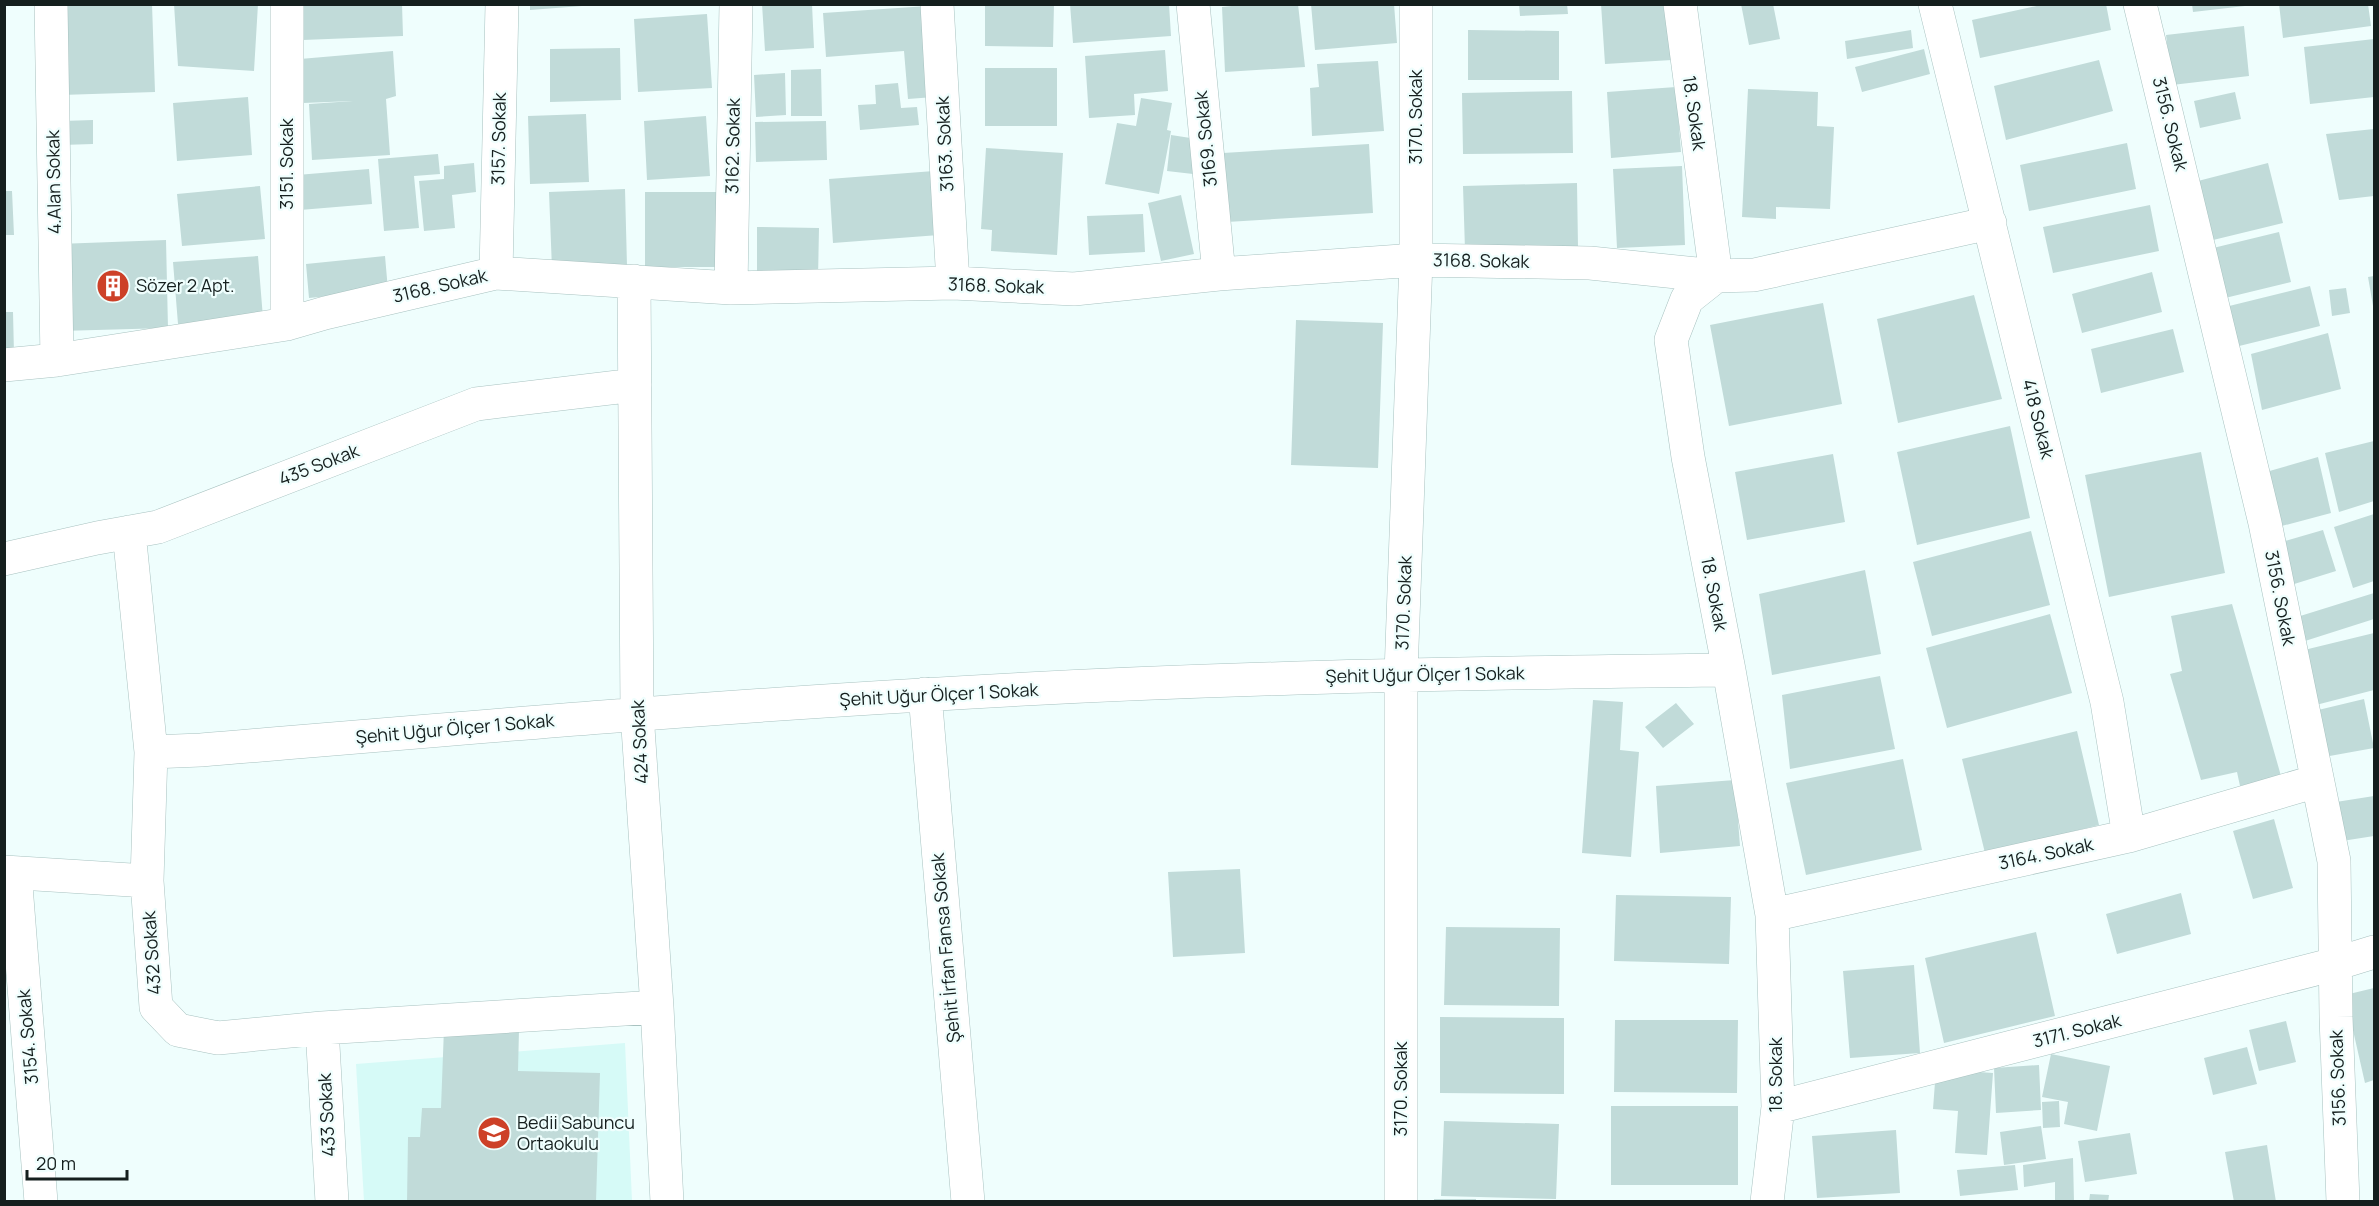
<svg xmlns="http://www.w3.org/2000/svg" width="2379" height="1206" font-family="Manrope,sans-serif">
  <style>
    .built { fill: #d6faf7 }
    .building { fill: #c1dbd9 }
    .lines { fill: none; stroke-linecap: round; stroke-linejoin: round }
    .minor-casing { stroke: #a8c2c0; stroke-width: 34 }
    .minor { stroke: #fff; stroke-width: 33 }
    .labels { text-anchor: middle; stroke-width: 4.5; stroke-linejoin: round; paint-order: stroke }
    .street-label { font-size: 18px; fill: #151f1e; stroke: #effefd }
    .poi-label { font-size: 18px; fill: #151f1e; stroke: #effefd; text-anchor: start }
  </style>
  <rect width="100%" height="100%" fill="#effefd"/>
  <path class="built" d="M625 1043 632 1201H364L356 1064Z"/>
  <path class="building" d="M59 4H152L155 92 61 95Z
    M174 4H258L254 71 178 66Z
    M301 4H402L403 36 303 40Z
    M530 4H582V6L530 10Z
    M762 4H812L814 48 765 51Z
    M985 4H1054L1053 47 985 46Z
    M1070 4H1169L1171 36 1073 43Z
    M1251 4H1298L1305 67 1225 72 1222 7Z
    M1311 4H1394L1397 43 1315 50Z
    M1519 4H1567L1568 14 1520 16Z
    M1601 4H1669L1672 60 1605 64Z
    M1741 4H1773L1780 39 1749 45Z
    M2046 4H2106L2111 30 1980 58 1972 20Z
    M2192 4H2245V6L2193 12Z
    M2279 4H2368L2371 26 2283 38Z
    M928 6 934 97 908 99 904 51 826 57 823 13Z
    M707 14 712 88 638 92 634 19Z
    M2244 26 2249 76 2172 85 2166 35Z
    M1468 30 1559 31V80H1468Z
    M1911 30 1913 48 1847 59 1845 41Z
    M2374 39V97L2310 104 2304 47Z
    M620 48 621 100 550 102V49Z
    M1924 49 1930 74 1862 92 1855 67Z
    M1165 50 1168 91 1134 94 1135 115 1089 118 1085 56Z
    M393 51 396 96 386 99 390 155 312 160 309 104 353 101 303 103 300 59Z
    M2099 60 2113 111 2006 140 1994 86Z
    M1378 61 1384 131 1312 136 1310 88 1319 87 1317 64Z
    M985 68H1057V126H985Z
    M821 69 822 116H791V70Z
    M785 73 786 115 756 117 754 75Z
    M898 83 901 108 917 107 919 125 860 130 858 105 876 104 875 85Z
    M1676 87 1681 152 1611 158 1607 92Z
    M1748 89 1818 92 1817 126 1834 127 1830 209 1776 207V219L1742 217Z
    M1572 91 1573 153 1463 154 1462 93Z
    M2235 92 2241 119 2200 128 2194 101Z
    M248 97 252 155 177 161 173 103Z
    M1141 98 1172 103 1167 130 1171 131 1159 194 1105 184 1117 123 1136 126Z
    M586 114 589 182 530 184 528 116Z
    M706 116 710 176 647 180 644 121Z
    M93 120V144L62 145V121Z
    M826 121 827 160 756 162 755 122Z
    M2374 129V196L2339 200 2326 134Z
    M1171 135 1197 139 1193 174 1167 171Z
    M2127 143 2136 189 2029 211 2020 165Z
    M1369 144 1373 213 1227 222 1223 153Z
    M986 148 1063 153 1057 255 991 251 992 230 981 229Z
    M438 154 440 174 414 176 419 228 384 231 378 159Z
    M474 163 476 192 452 195 455 228 424 231 419 181 444 179V166Z
    M2268 163 2283 223 2209 241 2194 182Z
    M1682 166 1685 245 1617 248 1613 169Z
    M369 169 372 204 300 210 297 175Z
    M934 171 939 235 833 243 829 179Z
    M1577 183 1578 247 1465 250 1463 186Z
    M260 186 265 239 182 246 177 194Z
    M625 189 627 266 552 269 549 192Z
    M4 191H12L14 235H4Z
    M645 192H716V267H645Z
    M1181 195 1194 254 1161 261 1148 203Z
    M2150 205 2159 251 2053 273 2043 227Z
    M1143 214 1145 252 1089 255 1087 216Z
    M757 227 819 228 818 279H757Z
    M2279 232 2291 282 2221 299 2209 249Z
    M166 240 168 328 60 331 58 244Z
    M258 256 263 318 178 324 173 262Z
    M385 256 388 290 309 298 306 264Z
    M2152 272 2162 312 2082 333 2072 294Z
    M2374 276V306H2373L2368 277Z
    M2310 286 2320 326 2231 348 2221 308Z
    M2346 288 2350 313 2332 316 2329 290Z
    M1974 295 2002 399 1898 423 1877 319Z
    M1823 303 1842 404 1729 426 1710 325Z
    M4 312H13L14 354H4Z
    M1296 320 1383 323 1378 468 1291 465Z
    M2173 329 2184 372 2101 393 2091 349Z
    M2328 333 2341 389 2262 410 2251 354Z
    M2010 426 2030 518 1917 545 1897 452Z
    M2374 441V501L2339 512 2325 453Z
    M2201 452 2225 573 2109 597 2085 475Z
    M1833 454 1845 522 1747 540 1735 472Z
    M2318 457 2331 513 2278 527 2266 472Z
    M2374 514V581L2353 588 2334 527Z
    M2323 530 2336 571 2291 585 2278 543Z
    M2031 531 2050 605 1932 636 1913 562Z
    M1865 570 1881 654 1772 675 1759 594Z
    M2374 593V619L2305 641 2297 617Z
    M2232 604 2281 776 2240 786 2237 772 2201 780 2170 674 2182 671 2171 616Z
    M2050 614 2072 693 1947 728 1926 648Z
    M2374 633V690L2312 706 2300 651Z
    M1880 676 1895 749 1790 769 1782 695Z
    M2364 699 2374 748 2324 757 2314 711Z
    M1593 700 1623 702 1620 750 1639 752 1631 857 1582 853Z
    M1676 703 1694 724 1663 748 1645 727Z
    M2077 731 2099 825 1985 853 1962 759Z
    M1903 759 1922 850 1806 875 1786 783Z
    M1735 780 1740 846 1660 853 1656 786Z
    M2374 796V836L2342 841 2336 802Z
    M2274 819 2293 888 2253 899 2233 831Z
    M1240 869 1245 953 1173 957 1168 872Z
    M2181 893 2191 934 2117 954 2106 914Z
    M1616 895 1731 897 1729 964 1614 961Z
    M1446 927 1560 928 1559 1006 1444 1005Z
    M2036 932 2055 1016 1944 1043 1925 958Z
    M1914 965 1920 1053 1850 1058 1843 971Z
    M2374 988V1080L2365 1083 2345 995Z
    M1440 1017 1564 1018V1094L1440 1093Z
    M1615 1020H1738L1737 1093 1614 1092Z
    M2286 1021 2296 1062 2259 1071 2249 1030Z
    M444 1028 519 1030 518 1071 600 1073 596 1202H407L408 1137H420L422 1108H441Z
    M2247 1047 2257 1084 2213 1095 2204 1058Z
    M2051 1054 2110 1066 2097 1131 2064 1124 2068 1102 2042 1097Z
    M2039 1065 2041 1110 1996 1113 1994 1068Z
    M1936 1069 1993 1073 1987 1155 1955 1153 1958 1111 1933 1109Z
    M2059 1101 2060 1127 2043 1128 2042 1102Z
    M1611 1106H1738V1185H1611Z
    M1444 1121 1559 1124 1556 1199 1441 1196Z
    M2041 1126 2046 1159 2004 1165 2000 1132Z
    M1896 1130 1900 1193 1817 1198 1812 1136Z
    M2130 1133 2137 1174 2085 1182 2078 1141Z
    M2267 1145 2276 1202H2234L2225 1152Z
    M2073 1158 2074 1202H2055V1182L2024 1187 2023 1165Z
    M2015 1165 2018 1190 1960 1196 1957 1170Z
    M2090 1194 2109 1195 2108 1202H2089Z
    M1434 1199H1476V1202H1434Z"/>
  <g class="lines">
    <defs>
      <path id="minor" d="M51 4 57 360
        M937 4 953 283
        M1193 4 1219 274
        M1680 4 1716 276 1687 299 1671 340 1688 457 1729 670 1772 915 1778 1107 1767 1202
        M1935 4 2107 702 2129 836
        M2140 4 2265 523 2334 861 2336 1017 2343 1202
        M496 273 502 4
        M634 281 637 713 657 1007 667 1202
        M731 288 736 4
        M287 324V4
        M4 365 57 360 287 324 325 313 496 273 731 288 953 283 1074 289 1219 274 1416 260 1590 263 1716 276 1754 275 1990 223
        M129 532 151 752 147 881 156 1007 178 1030 218 1038 322 1028 657 1007
        M4 559 97 538 158 527 476 404 635 385
        M925 694 968 1202
        M151 752 201 750C441 730 681 709 922 695 1190 678 1460 673 1729 670
        M4 872 147 881
        M15 873 41 1202
        M1772 915 2129 836 2317 781
        M322 1028 332 1202
        M1778 1107 2335 964 2374 952
        M1401 1202V674L1416 260V4"/>
    </defs>
    <use href="#minor" class="minor-casing"/>
    <use href="#minor" class="minor"/>
  </g>
  <defs>
    <symbol id="building-disc" viewBox="-11 -11 22 22"><circle r="9.5" fill="#cd4128" stroke="#effefd"/><path d="M-4-6H4V6H1V3H-1V6H-4ZM-2.5-4.3h1.7v1.8h-1.7ZM.8-4.3h1.7v1.8H.8ZM-2.5-1h1.7V.8h-1.7ZM.8-1h1.7V.8H.8Z" fill="#fff"/></symbol>
    <symbol id="school-disc" viewBox="-11 -11 22 22"><circle r="9.5" fill="#cd4128" stroke="#effefd"/><path d="M0-5L7-2L0 1L-7-2ZM-4 1L0 2.5L4 1V4Q0 6-4 4Z" fill="#fff"/></symbol>
  </defs>
  <g fill-rule="evenodd">
    <use href="#building-disc" x="94" y="267" width="38" height="38"/>
    <use href="#school-disc" x="475" y="1114" width="38" height="38"/>
  </g>
  <g class="labels">
    <g class="street-label">
      <text transform="translate(1694 113) rotate(82)" y="6">18. Sokak</text>
      <text transform="translate(1416 117) rotate(-90)" y="6">3170. Sokak</text>
      <text transform="translate(2170 124) rotate(76)" y="6">3156. Sokak</text>
      <text transform="translate(499 139) rotate(-89)" y="6">3157. Sokak</text>
      <text transform="translate(1206 139) rotate(-96)" y="6">3169. Sokak</text>
      <text transform="translate(945 144) rotate(-93)" y="6">3163. Sokak</text>
      <text transform="translate(733 146) rotate(-89)" y="6">3162. Sokak</text>
      <text transform="translate(287 164) rotate(-90)" y="6">3151. Sokak</text>
      <text transform="translate(54 182) rotate(-91)" y="6">4.Alan Sokak</text>
      <text transform="translate(1481 261) rotate(1)" y="6">3168. Sokak</text>
      <text transform="translate(440 286) rotate(-13)" y="6">3168. Sokak</text>
      <text transform="translate(996 286) rotate(2)" y="6">3168. Sokak</text>
      <text transform="translate(2038 419) rotate(76)" y="6">418 Sokak</text>
      <text transform="translate(319 465) rotate(-21)" y="6">435 Sokak</text>
      <text transform="translate(1714 594) rotate(79)" y="6">18. Sokak</text>
      <text transform="translate(2280 598) rotate(79)" y="6">3156. Sokak</text>
      <text transform="translate(1404 603) rotate(-88)" y="6">3170. Sokak</text>
      <text transform="translate(1425 675) rotate(-1)" y="6">Şehit Uğur Ölçer 1 Sokak</text>
      <text transform="translate(939 695) rotate(-3)" y="6">Şehit Uğur Ölçer 1 Sokak</text>
      <text transform="translate(455 729) rotate(-5)" y="6">Şehit Uğur Ölçer 1 Sokak</text>
      <text transform="translate(640 742) rotate(-93)" y="6">424 Sokak</text>
      <text transform="translate(2046 854) rotate(-12)" y="6">3164. Sokak</text>
      <text transform="translate(946 948) rotate(-95)" y="6">Şehit İrfan Fansa Sokak</text>
      <text transform="translate(152 953) rotate(-94)" y="6">432 Sokak</text>
      <text transform="translate(2077 1031) rotate(-14)" y="6">3171. Sokak</text>
      <text transform="translate(28 1037) rotate(-95)" y="6">3154. Sokak</text>
      <text transform="translate(1776 1075) rotate(-90)" y="6">18. Sokak</text>
      <text transform="translate(2338 1078) rotate(-92)" y="6">3156. Sokak</text>
      <text transform="translate(1401 1089) rotate(-90)" y="6">3170. Sokak</text>
      <text transform="translate(327 1115) rotate(-93)" y="6">433 Sokak</text>
    </g>
    <g class="poi-label">
      <text x="136" y="292">Sözer 2 Apt.</text>
      <text x="517" y="1129">Bedii Sabuncu<tspan x="517" dy="21">Ortaokulu</tspan></text>
    </g>
  </g>
  <rect width="2379" height="1206" fill="none" stroke="#151f1e" stroke-width="12"/>
  <path d="M27 1170v9h100v-9" fill="none" stroke="#151f1e" stroke-width="3"/>
  <text x="36" y="1170" font-size="18" fill="#151f1e" stroke="#effefd" stroke-width="4.5" paint-order="stroke">20 m</text>
</svg>
